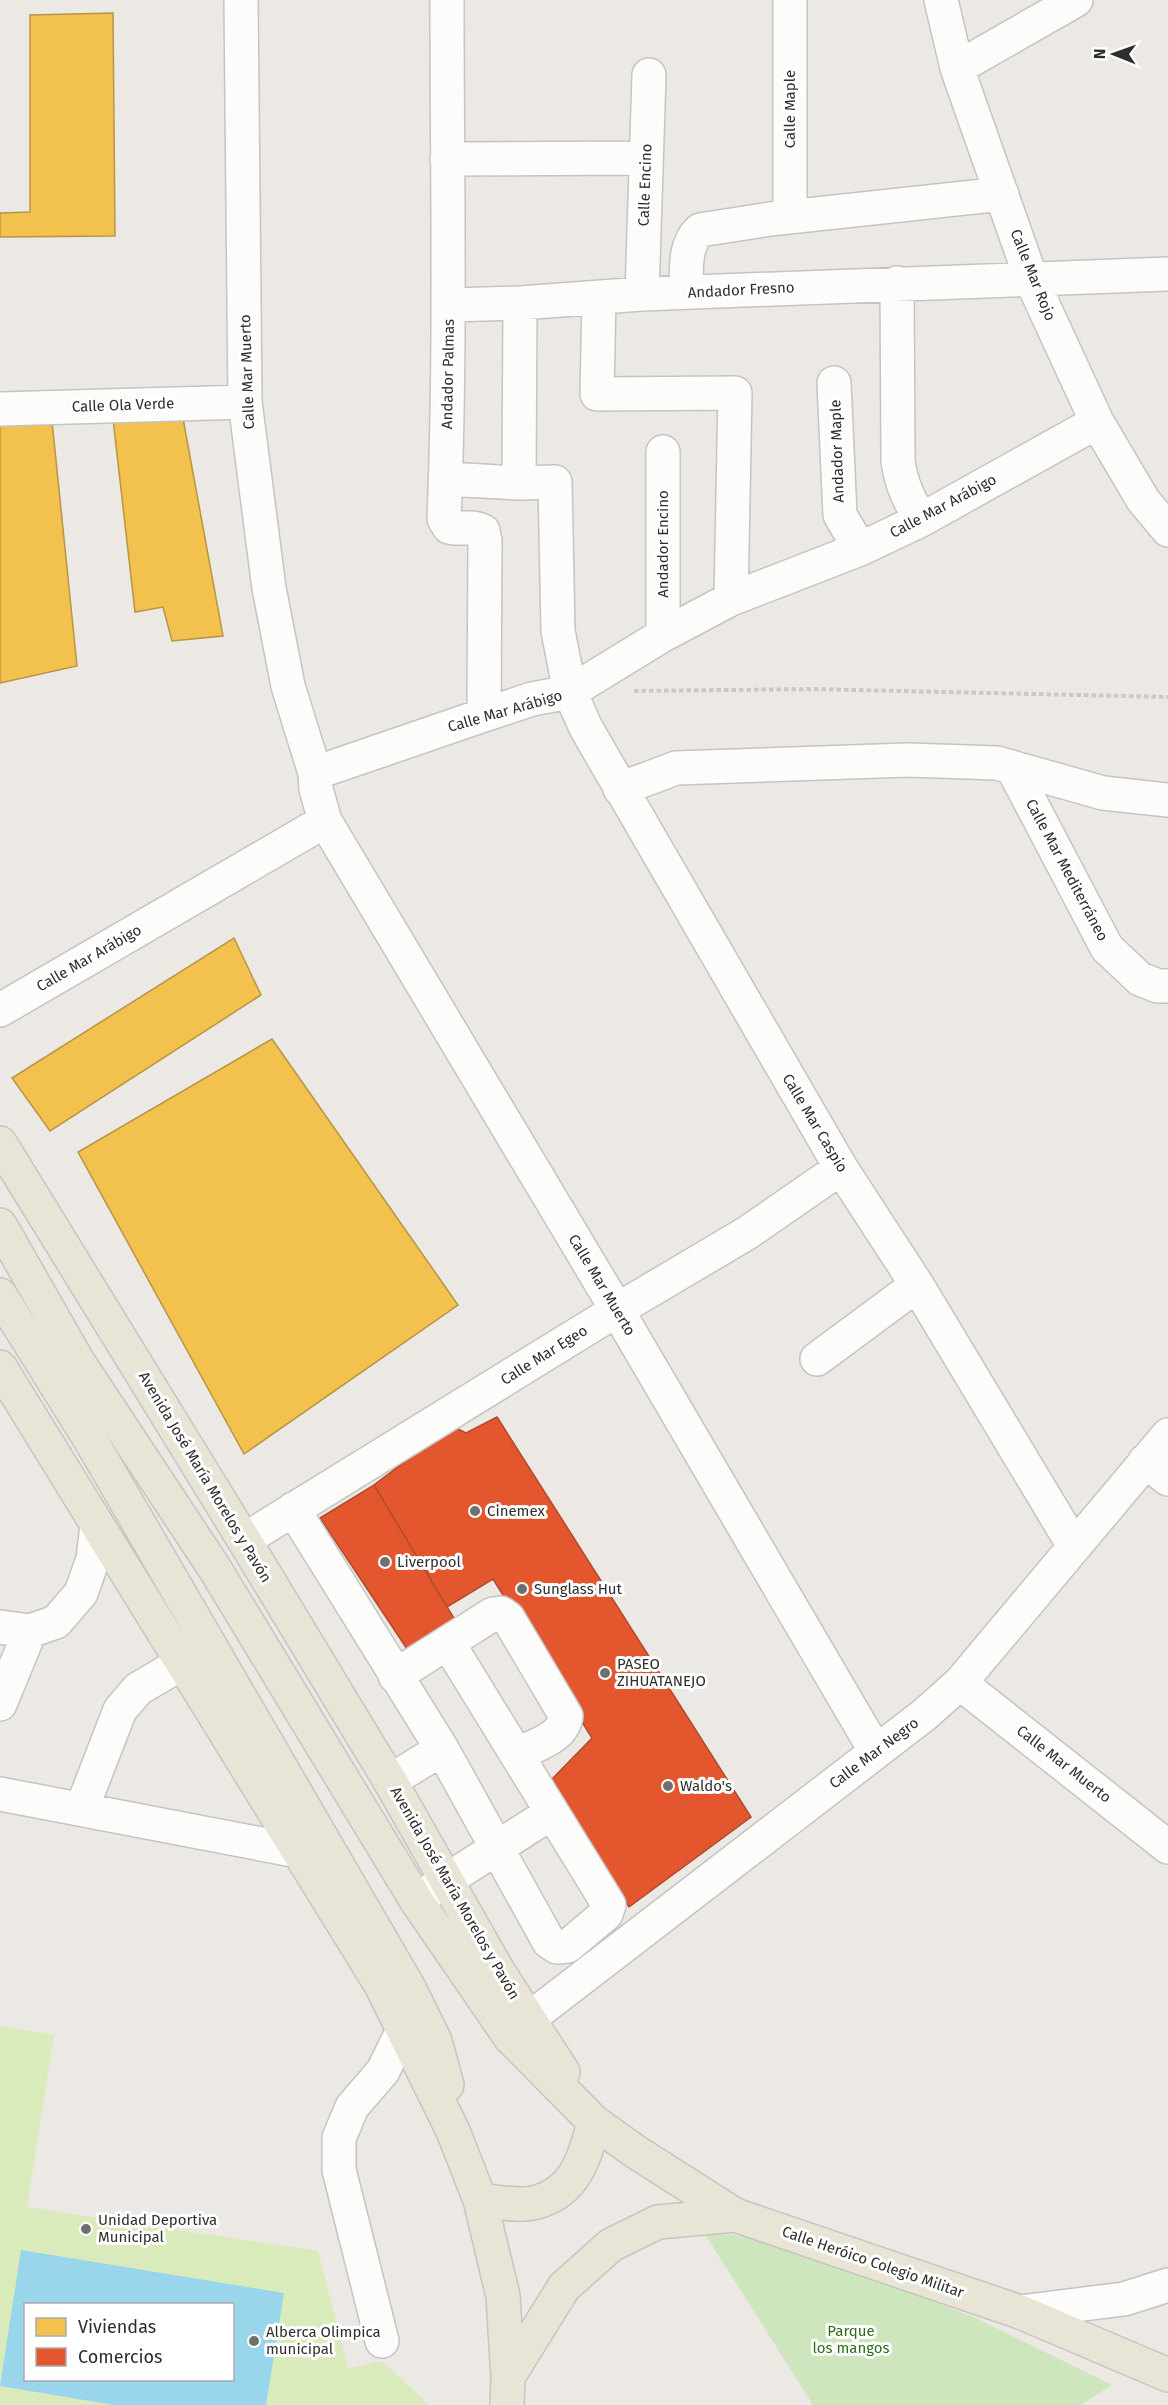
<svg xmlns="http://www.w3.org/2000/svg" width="1168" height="2405" font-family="'Fira Sans',sans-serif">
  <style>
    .green { fill: #cee6be }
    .pitch { fill: #d9eabb; fill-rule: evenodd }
    .water { fill: #99d6ec; fill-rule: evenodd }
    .homes { fill: #f2c14e; stroke: #b79544; stroke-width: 1.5 }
    .shops { fill: #e4572e; stroke: #ad4b2e; stroke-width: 1.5 }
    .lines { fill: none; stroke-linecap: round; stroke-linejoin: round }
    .minor-casing { stroke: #c5c4c5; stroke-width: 36 }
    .major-casing { stroke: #c6c5c4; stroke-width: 36 }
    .path { stroke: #c9c9c8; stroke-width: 4; stroke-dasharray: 4.5 3; stroke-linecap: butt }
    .minor { stroke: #fcfcfb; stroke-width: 33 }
    .major { stroke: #e8e4d6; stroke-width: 33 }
    .poi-dot { fill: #706f6e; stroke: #fff; stroke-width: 2 }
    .labels { text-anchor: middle; stroke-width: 6; stroke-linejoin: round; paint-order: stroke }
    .street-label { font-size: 15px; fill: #2e2e2e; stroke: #fff }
    .poi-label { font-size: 15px; fill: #2e2e2e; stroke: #fff; text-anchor: start }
    .park-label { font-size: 15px; fill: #2c6e1b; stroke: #fff }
  </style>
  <rect width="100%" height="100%" fill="#ece8e4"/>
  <path class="green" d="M703 2231 762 2239 840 2265 976 2318 1112 2385 1081 2405H813Z"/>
  <path class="pitch" d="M0 2026 54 2035 27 2207 318 2251 348 2369 382 2361 429 2405H0ZM26 2304H232V2380H26Z"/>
  <path class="water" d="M21 2250 284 2293 266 2405H114L0 2386ZM26 2304H232V2380H26Z"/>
  <path class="homes" d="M113 13 115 236 0 237V213L30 212V15Z
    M182 413 223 636 172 641 163 607 135 612 113 419Z
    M52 421 77 666 0 683V422Z
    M234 938 261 995 50 1131 12 1078Z
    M272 1039 458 1305 244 1454 78 1152Z"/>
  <path class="shops" d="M497 1417 751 1817 629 1907 552 1779 592 1738 493 1579 447 1607 374 1485 452 1426 466 1433Z
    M374 1485 458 1625 409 1652 320 1518Z"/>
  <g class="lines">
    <defs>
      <path id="minor" d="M241 0 245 402 269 588 288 686 315 773
        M447 0C447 173 451 346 444 519L449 527C461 530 472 525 483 531L485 541 484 715
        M941 0 957 68 1032 281 1097 422 1143 500 1168 530
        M957 68 1076 0
        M447 159 645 158
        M790 217V0
        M897 283 898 461C901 484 909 500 921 520
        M686 292C687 271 683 246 700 230L770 219 1002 194
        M642 294 649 75
        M599 299 597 394 735 393 731 599
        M450 305 520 303 642 294 1168 274
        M834 383 840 515 860 549
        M0 409 245 402
        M663 452V635
        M446 479 519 483 555 482 558 631 570 692 586 728 841 1168 917 1285 1074 1546
        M519 483 520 303
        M1012 767 1107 948 1140 979 1158 986H1168
        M620 789 676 768 908 760 997 763 1103 793 1168 800
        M325 821 617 1310 875 1750
        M0 1010 325 821 316 789 315 773 484 715 532 699 570 692 663 635 731 599 860 549 921 520 1097 422
        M817 1359 917 1285
        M1145 1461 1168 1479
        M293 1509 442 1749 549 1942 557 1947 568 1946 606 1914 609 1905 448 1643
        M244 1540 617 1310 747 1233 841 1168
        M0 1627 30 1631 56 1622 81 1593 93 1559 97 1525
        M395 1676 493 1614 501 1613 508 1618 566 1716C564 1738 534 1745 517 1755
        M960 1683 1168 1847
        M0 1704 30 1631
        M390 1781 442 1749
        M0 1794 298 1851
        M82 1808 120 1710 138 1689 182 1663
        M416 1900 551 1813
        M510 2037 530 2018 924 1715 960 1683 1168 1435
        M1020 2312 1124 2299 1168 2285
        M382 2341 339 2170V2138L352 2107 383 2071 403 2030 418 2011"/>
      <path id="major" d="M0 1143 244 1540 390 1781 498 1971 563 2072
        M0 1225 77 1360 215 1569 416 1900 510 2037 594 2122 636 2152 735 2215 1020 2312 1168 2375
        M0 1295 91 1441 409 1988 435 2041 447 2085
        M0 1367 381 1985 453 2131 480 2200 503 2296 508 2377 507 2405
        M480 2200C497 2202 520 2207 537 2202 576 2191 585 2157 594 2122
        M508 2377 564 2287 611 2245 658 2222 735 2215"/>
    </defs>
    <use href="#minor" class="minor-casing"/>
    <use href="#major" class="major-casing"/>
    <path class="path" d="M634 691 810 689 1168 697"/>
    <use href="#minor" class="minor"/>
    <use href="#major" class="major"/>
  </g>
  <g class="poi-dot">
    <circle cx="475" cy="1511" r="6"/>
    <circle cx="385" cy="1562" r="6"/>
    <circle cx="522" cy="1589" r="6"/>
    <circle cx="605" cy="1673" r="6"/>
    <circle cx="668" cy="1786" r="6"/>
    <circle cx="86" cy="2229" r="6"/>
    <circle cx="254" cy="2341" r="6"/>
  </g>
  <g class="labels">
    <g class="street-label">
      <text transform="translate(790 109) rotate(-90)" y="5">Calle Maple</text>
      <text transform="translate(645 185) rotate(-88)" y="5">Calle Encino</text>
      <text transform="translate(1033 275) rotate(68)" y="5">Calle Mar Rojo</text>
      <text transform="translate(741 290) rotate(-3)" y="5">Andador Fresno</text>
      <text transform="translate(247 372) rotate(-92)" y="5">Calle Mar Muerto</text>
      <text transform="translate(448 374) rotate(-89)" y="5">Andador Palmas</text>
      <text transform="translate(123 405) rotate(-2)" y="5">Calle Ola Verde</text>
      <text transform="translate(837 451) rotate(-92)" y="5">Andador Maple</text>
      <text transform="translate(943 506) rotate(-28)" y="5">Calle Mar Arábigo</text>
      <text transform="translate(663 544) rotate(-90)" y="5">Andador Encino</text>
      <text transform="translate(505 711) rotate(-16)" y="5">Calle Mar Arábigo</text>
      <text transform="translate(1067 870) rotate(62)" y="5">Calle Mar Mediterráneo</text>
      <text transform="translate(89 958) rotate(-30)" y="5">Calle Mar Arábigo</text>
      <text transform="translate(815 1123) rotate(59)" y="5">Calle Mar Caspio</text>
      <text transform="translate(602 1285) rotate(59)" y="5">Calle Mar Muerto</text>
      <text transform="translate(544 1355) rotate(-32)" y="5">Calle Mar Egeo</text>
      <text transform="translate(205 1477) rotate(59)" y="5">Avenida José María Morelos y Pavón</text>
      <text transform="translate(874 1753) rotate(-37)" y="5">Calle Mar Negro</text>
      <text transform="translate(1064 1764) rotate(38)" y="5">Calle Mar Muerto</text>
      <text transform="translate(455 1893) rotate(60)" y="5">Avenida José María Morelos y Pavón</text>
      <text transform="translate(873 2262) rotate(19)" y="5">Calle Heróico Colegio Militar</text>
    </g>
    <g class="poi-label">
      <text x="487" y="1516">Cinemex</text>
      <text x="397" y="1567">Liverpool</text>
      <text x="534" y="1594">Sunglass Hut</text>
      <text x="617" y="1669">PASEO<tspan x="617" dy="17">ZIHUATANEJO</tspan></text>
      <text x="680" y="1791">Waldo's</text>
      <text x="98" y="2225">Unidad Deportiva<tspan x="98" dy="17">Municipal</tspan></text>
      <text x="266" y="2337">Alberca Olimpica<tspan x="266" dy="17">municipal</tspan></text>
    </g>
    <g class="park-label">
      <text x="851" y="2336">Parque<tspan x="851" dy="17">los mangos</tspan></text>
    </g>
  </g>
  <rect x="24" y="2303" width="210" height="78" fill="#ffffff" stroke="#ababab" stroke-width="1.5"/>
  <rect x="36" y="2318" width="30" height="18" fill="#f2c14e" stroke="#ababab" stroke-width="1.5"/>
  <text x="78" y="2333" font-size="18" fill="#2e2e2e">Viviendas</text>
  <rect x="36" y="2348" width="30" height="18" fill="#e4572e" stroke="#ababab" stroke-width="1.5"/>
  <text x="78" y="2363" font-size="18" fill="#2e2e2e">Comercios</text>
  <g transform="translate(1114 54) rotate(271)" stroke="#ffffff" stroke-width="4.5" paint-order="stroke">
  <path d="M0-4.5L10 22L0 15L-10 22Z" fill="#2e2e2e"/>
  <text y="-9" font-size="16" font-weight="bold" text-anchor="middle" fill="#2e2e2e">N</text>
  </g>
</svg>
